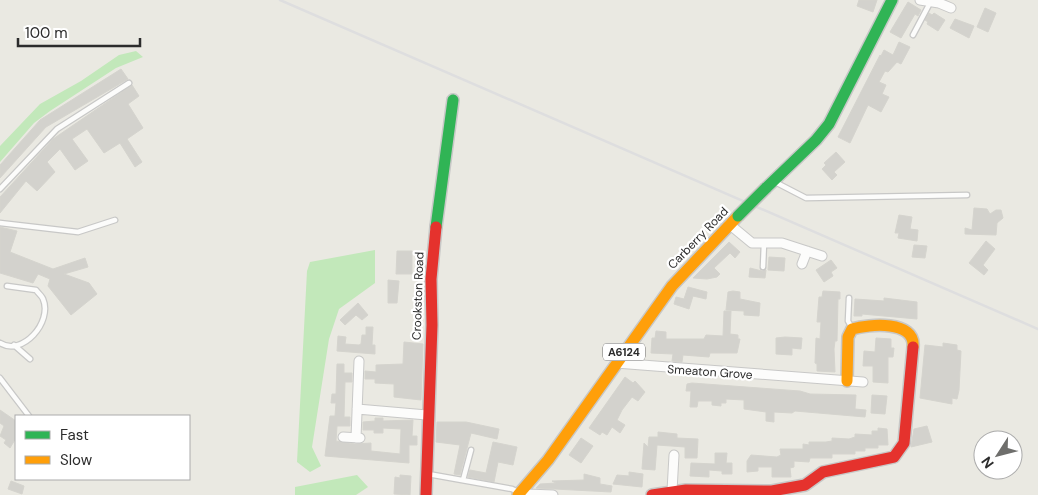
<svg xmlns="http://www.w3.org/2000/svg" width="1038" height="495" font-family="'DM Sans',sans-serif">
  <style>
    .green { fill: #c2e8ba }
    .building { fill: #d3d2cd; stroke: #d5d4ce }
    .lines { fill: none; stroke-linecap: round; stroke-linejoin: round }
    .lane-casing { stroke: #c8c8c7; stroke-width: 7 }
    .street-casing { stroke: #c8c8c7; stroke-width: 11 }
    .fast-casing { stroke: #c8c8c7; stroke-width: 14 }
    .slow-casing { stroke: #c8c8c7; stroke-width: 14 }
    .jam-casing { stroke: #c8c8c7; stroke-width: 14 }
    .lane { stroke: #fcfcfb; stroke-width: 4.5 }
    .street { stroke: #fcfcfb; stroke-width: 9 }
    .fast { stroke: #30b455; stroke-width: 11 }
    .slow { stroke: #ff9f0a; stroke-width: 11 }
    .jam { stroke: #e5322d; stroke-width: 11 }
    .rail { stroke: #dededf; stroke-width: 2.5 }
    .fast-bridge-casing { stroke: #c6c5c2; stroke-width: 14; stroke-linecap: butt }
    .fast-bridge { stroke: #30b455; stroke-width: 11 }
    .labels { text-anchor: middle; stroke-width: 4.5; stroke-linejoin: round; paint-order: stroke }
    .shield { fill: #fff; stroke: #6b6b6b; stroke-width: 1 }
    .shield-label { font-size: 11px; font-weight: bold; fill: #2c2c2c }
    .street-label { font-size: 12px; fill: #2c2c2c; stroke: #fff }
  </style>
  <rect width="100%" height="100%" fill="#eae9e2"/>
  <path class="green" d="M136 51 143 57 116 68 50 111 34 123 0 162V146L40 104 81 81 119 55Z
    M375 250V283L339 309 329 339 312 447 321 466 310 472 297 462 307 271 310 262Z
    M357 475 368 487 356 495H295V487Z"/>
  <path class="building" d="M859 0H877L873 12 857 6Z
    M908 2 921 10 918 16 915 14 901 38 890 32Z
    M985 8 996 13 988 32 977 27Z
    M929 13 932 15 934 13 945 20 938 31 927 24 928 22 925 20Z
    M955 19 974 26 969 38 950 28Z
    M899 42 910 47 901 64 897 62 888 72 885 71 879 82 886 85 882 94 889 97 881 112 868 105 850 143 838 137 880 55 881 56 884 50 893 55Z
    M121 69 128 79 46 127 0 178V165L40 120Z
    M132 85 139 96 128 104 143 128 127 139 142 162 135 167 120 143 104 153 87 129 72 139 88 161 75 170 60 149 47 162 55 172 37 191 26 181 0 213V197L53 139Z
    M836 152 845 162 834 172 837 175 832 180 822 169 826 165 824 163Z
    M974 208 987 209 990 214 996 210H1001L1003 218 997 223 996 235 965 234V228L972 230Z
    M899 215 912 217 910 229 918 230 917 241 898 238 899 233H895Z
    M0 227 17 231 10 252 53 269 85 258 88 267 64 274 89 283 97 294 71 315 48 286 50 279 38 274 33 283 0 273Z
    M986 241 995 249 983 265 988 270 984 275 969 263Z
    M729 242 740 252 735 258 730 253 714 268 720 274 717 277 707 279 693 278Z
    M914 245 927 246 925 258 912 257Z
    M397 251H412V274H396Z
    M769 257 785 258 784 271 768 270Z
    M831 260 837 268 831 272 833 276 824 282 816 270Z
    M750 268 762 271 766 270 765 278 749 277Z
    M388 280 399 281 397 303H388Z
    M688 287 707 292 706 299 693 296 689 309 674 304 676 297 684 299Z
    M733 291 740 292V299L760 303 759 316 744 315V311L726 310 728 292Z
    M823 291 840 292V299H838L837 341H835L834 349 835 372 817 371V364L815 363 816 338 820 339 821 322H817L819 297H822Z
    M884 298 917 302V319L862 314V316H854L855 299 884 301Z
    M358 303 368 315 362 320 356 315 345 325 340 320Z
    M724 311H731L730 334 738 335V339H740L737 353H710L709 357 683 355 682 362 672 361 673 354 651 353 652 338H655L656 331 666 332V339H704L706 335 723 336Z
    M366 327H373L372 345H375V354L337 351 338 336 346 337 345 344 359 345 361 344 362 335H366Z
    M785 337 802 338 801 349 792 348V355L776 354V338Z
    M876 338 891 339V348H894L893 357H888V383L873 382V366H863L864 351 875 352Z
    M404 342 423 344 421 400 394 397V384L375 383V379H365V371L376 372V365L403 364Z
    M943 343 957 345V350L961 351 959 390 957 399 952 398V404L920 398 925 345 943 347Z
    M337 364H344V373H352V382H345L344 417H350V426H337L336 441 355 444 371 443V451L400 454 401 429 383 428V433H374V430H363V422L375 421V418H383V421L413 420 412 436H417V445H409V463L325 456 330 416H335L336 403H331L332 394H336Z
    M625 377 633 383 635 381 645 392 638 401 632 397 622 410 617 420 625 425 620 433 612 427 607 435 602 432 600 435 589 428Z
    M692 383 800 391 810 394 856 395 855 409 866 410 865 417 795 411 792 413 774 412V422L766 421V412L744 409V400L726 399V403H721V406L712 405V401H698L697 407H690L691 391H686L687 384Z
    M872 395 887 396 885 414 871 413Z
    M0 410 16 421V438L10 448 4 443 6 440 0 436 4 426 0 423Z
    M437 422H466L499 429 497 439 471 433 460 475 454 474 460 445 436 442Z
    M927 426 932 442 911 447 914 429Z
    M878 428 887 429 888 445H878V448H865V451H855V454H832V458H810L809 462 794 461V467L790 468 791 477H772V467H758V471L747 472V461L751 455 777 457 781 455 780 449H803V444L809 445V442H826L832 441V438L849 439 855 437V434L872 435V431H878Z
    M658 432 677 434V438L698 439 697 458H685V447L657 445 655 470 642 469 644 443 648 447 649 437H658Z
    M581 438 593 446 581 463 569 455Z
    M493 442 517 447 513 465 498 462 494 482 468 477 470 470 486 473Z
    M715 453H727L726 463H732V474H722V471L709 470V477L690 476 691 463 715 464Z
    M629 472 643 474 642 487 613 484 617 475 629 476Z
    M584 474 600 478V484L612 486 611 492 536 488 540 484 556 483 552 481 584 480Z
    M400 475 411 476 410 495 394 494 395 477 400 478Z
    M11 481 24 486 22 494 8 489Z"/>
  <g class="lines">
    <defs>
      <path id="lane" d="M913 35 931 1
        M775 182 806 198 967 195
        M0 189 57 129 129 83
        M0 223 78 232 115 220
        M763 267 764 243
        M849 298 848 321 852 328
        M0 343C22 357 53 322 43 299 42 296 38 293 36 290L7 286
        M14 345 30 359
        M0 378 29 416
        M428 474 512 489 518 492
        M463 480 471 450"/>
      <path id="street" d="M920 0 939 3 951 8
        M729 224 752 243H782L822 256
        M802 264 807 251
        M616 363 863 382
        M357 409 427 415
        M343 437 360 438
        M356 438 359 361
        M672 491 674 455
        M521 492 527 494 553 495"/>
      <path id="fast" d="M766 188 816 140 829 124 892 0
        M436 227 453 100"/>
      <path id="slow" d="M847 381 848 337 852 329C869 324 916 320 913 347
        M518 495 548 460 672 286 738 216"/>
      <path id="jam" d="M426 495 432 325 431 279 436 227
        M652 495 686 490 772 491 805 485 823 472 894 457 904 443 913 347"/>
    </defs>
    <use href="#lane" class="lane-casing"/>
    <use href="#street" class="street-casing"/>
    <use href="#fast" class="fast-casing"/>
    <use href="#slow" class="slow-casing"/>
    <use href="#jam" class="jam-casing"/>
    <use href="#lane" class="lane"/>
    <use href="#street" class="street"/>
    <use href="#fast" class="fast"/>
    <use href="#slow" class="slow"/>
    <use href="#jam" class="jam"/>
    <path class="rail" d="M280 0 1038 329"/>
    <defs>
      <path id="fast-bridge" d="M738 216 766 188"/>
    </defs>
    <use href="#fast-bridge" class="fast-bridge-casing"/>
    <use href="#fast-bridge" class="fast-bridge"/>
  </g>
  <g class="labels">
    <rect class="shield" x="603" y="343.5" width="42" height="17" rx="4"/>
    <g class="shield-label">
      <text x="624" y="356">A6124</text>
    </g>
    <g class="street-label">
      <text transform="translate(698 238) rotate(-46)" y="4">Carberry Road</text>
      <text transform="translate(418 296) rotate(-88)" y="4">Crookston Road</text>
      <text transform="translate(710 372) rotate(4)" y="4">Smeaton Grove</text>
    </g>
  </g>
  <rect x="15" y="415" width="175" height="65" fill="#ffffff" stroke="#ababab"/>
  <rect x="25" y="431" width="25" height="8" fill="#30b455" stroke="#ababab"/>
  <text x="60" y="440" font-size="15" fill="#2c2c2c">Fast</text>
  <rect x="25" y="456" width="25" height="8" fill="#ff9f0a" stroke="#ababab"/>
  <text x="60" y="465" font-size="15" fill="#2c2c2c">Slow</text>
  <g transform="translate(998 455) rotate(234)"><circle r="24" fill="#ffffff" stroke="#ababab"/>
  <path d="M0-4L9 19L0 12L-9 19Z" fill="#6e6e6c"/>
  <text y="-8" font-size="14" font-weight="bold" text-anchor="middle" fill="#2c2c2c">N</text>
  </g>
  <path d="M18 38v8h122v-8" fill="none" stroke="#2c2c2c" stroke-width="2.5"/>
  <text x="25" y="38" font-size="15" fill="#2c2c2c" stroke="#ffffff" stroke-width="4" paint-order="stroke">100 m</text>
</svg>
